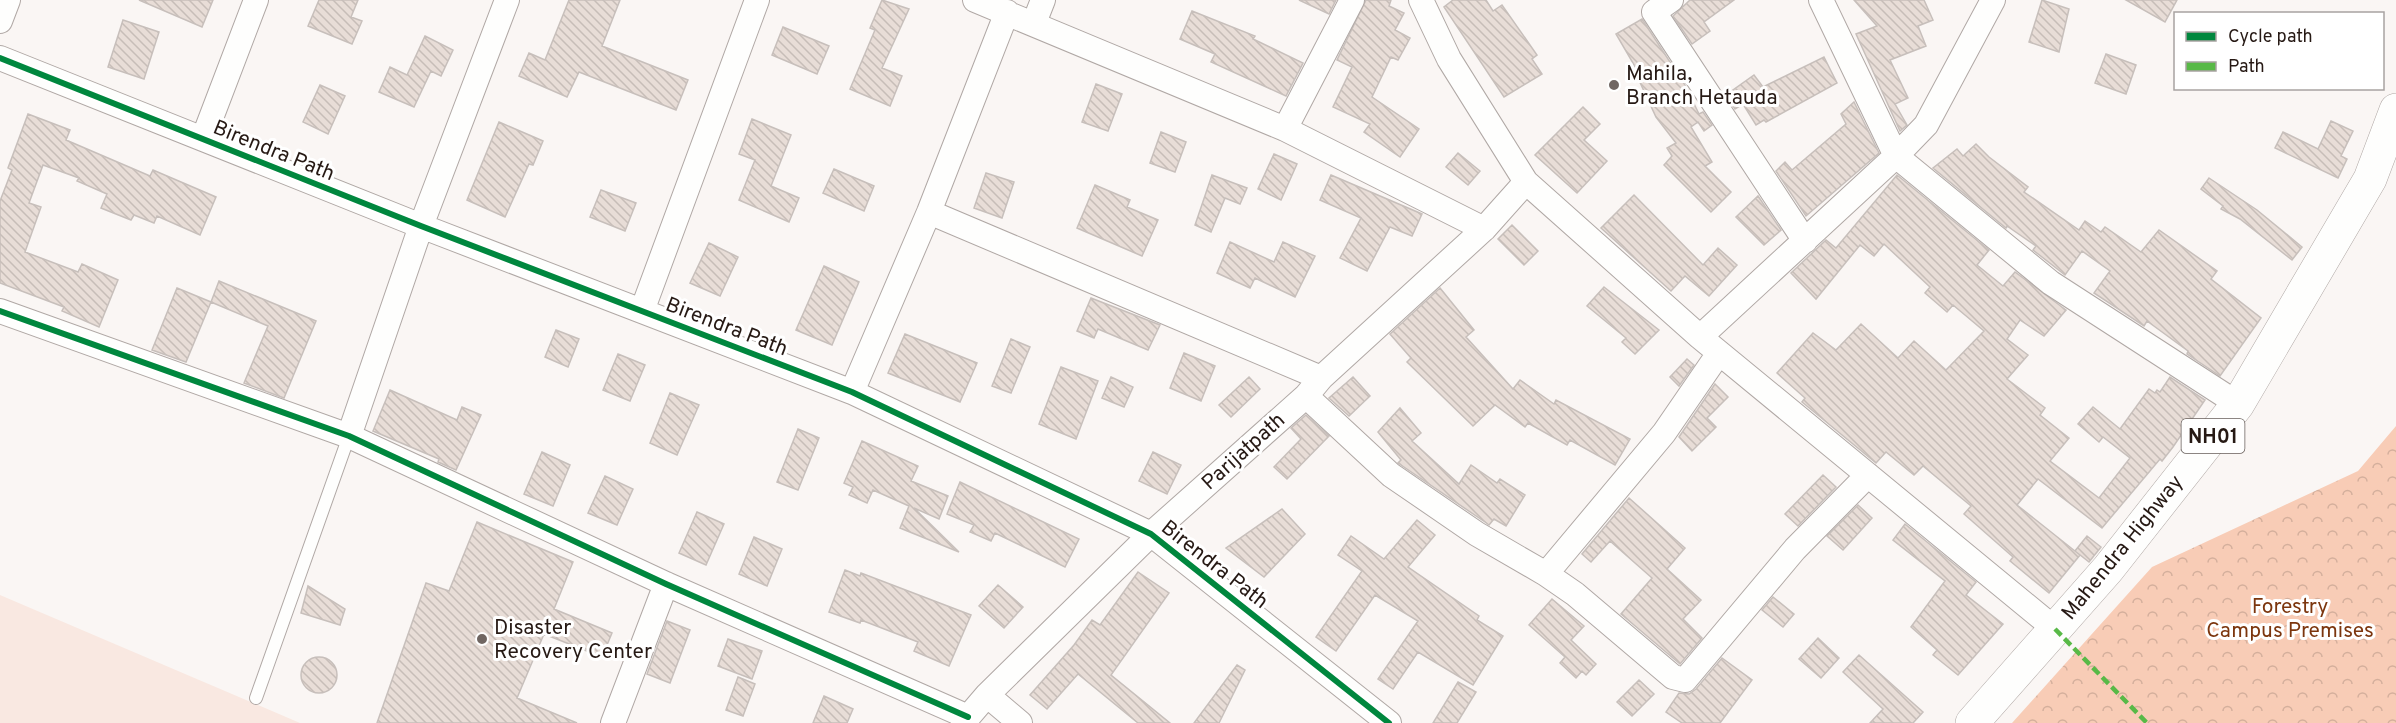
<svg xmlns="http://www.w3.org/2000/svg" width="2396" height="723" font-family="Overpass,sans-serif">
  <style>
    .green { fill: #f9e8e1 }
    .forest { fill: url(#forest-crowns) }
    .building { fill: url(#building-back-hatch); stroke: #c7bfbb; stroke-width: 1.5 }
    .lines { fill: none; stroke-linecap: round; stroke-linejoin: round }
    .lane-casing { stroke: #b0a8a5; stroke-width: 14 }
    .street-casing { stroke: #b0a8a5; stroke-width: 26 }
    .highway-casing { stroke: #b0a8a5; stroke-width: 34 }
    .lane { stroke: #fefefd; stroke-width: 12 }
    .street { stroke: #fefefd; stroke-width: 24 }
    .highway { stroke: #fefefd; stroke-width: 33 }
    .quiet { stroke: #58b947; stroke-width: 4.5; stroke-dasharray: 9 4.5; stroke-linecap: butt }
    .cycleway-casing { stroke: #fff; stroke-width: 10 }
    .cycleway { stroke: #00873e; stroke-width: 6 }
    .poi-dot { fill: #706662; stroke: #fff; stroke-width: 2 }
    .labels { text-anchor: middle; stroke-width: 6; stroke-linejoin: round; paint-order: stroke }
    .shield { fill: #fff; stroke: #675e5a; stroke-width: 1.5 }
    .shield-label { font-size: 20px; font-weight: bold; fill: #261914 }
    .poi-label { font-size: 21px; fill: #261914; stroke: #fff; text-anchor: start }
    .street-label { font-size: 21px; fill: #261914; stroke: #fff }
    .park-label { font-size: 21px; fill: #7c360e; stroke: #fff }
  </style>
  <defs>
    <pattern id="forest-crowns" width="20" height="18" patternUnits="userSpaceOnUse" patternTransform="scale(1.5)"><rect width="20" height="18" fill="#f8ccb6"/><path d="M2 6a3 3 0 1 1 6 0M12 15a3 3 0 1 1 6 0" fill="none" stroke="#d4af9c"/></pattern>
    <pattern id="building-back-hatch" width="6" height="6" patternUnits="userSpaceOnUse" patternTransform="scale(1.5)"><rect width="6" height="6" fill="#e8ddd7"/><path d="M-1 5l2 2M0 0l6 6M5-1l2 2" fill="none" stroke="#c7bdb8"/></pattern>
  </defs>
  <rect width="100%" height="100%" fill="#faf6f4"/>
  <path class="green" d="M0 595 300 723H0Z"/>
  <path class="forest" d="M2396 426V723H2012L2152 567 2358 471Z"/>
  <path class="building" d="M139 0H213L202 27Z
    M319 0H358L351 17 362 21 352 44 308 26Z
    M569 0H620L602 46 688 80 676 110 579 72 567 97 519 76 529 53 545 60Z
    M882 0 909 9 882 68 902 76 890 106 850 89 875 30 870 28Z
    M1299 0H1336L1329 14Z
    M1366 0H1391L1389 6 1404 13 1395 30 1410 38 1398 60 1391 57 1372 97 1419 129 1400 157 1364 132 1370 124 1333 107 1352 67 1337 60Z
    M1453 0H1486L1493 11 1502 5 1537 55 1532 59 1542 74 1504 97 1444 7Z
    M1690 0H1734L1704 22 1710 31 1692 44 1673 16Z
    M1854 0H1924L1933 20 1918 26 1926 46 1890 60 1908 98 1895 104 1907 125 1900 131 1856 34 1877 26Z
    M2042 0 2069 9 2059 52 2029 42Z
    M2126 0H2177L2165 22Z
    M1192 11 1255 36 1253 39 1303 63 1286 96 1211 62 1215 54 1180 39Z
    M1642 19 1685 85 1699 114 1703 112 1712 125 1704 131 1698 122 1691 127 1712 162 1705 166 1731 192 1711 212 1664 165 1672 156 1667 148 1676 143 1656 117 1637 76 1640 75 1616 34Z
    M123 20 159 32 144 79 108 67Z
    M783 27 829 46 817 74 772 55Z
    M425 36 453 50 441 76 431 71 414 107 379 92 390 67 407 75Z
    M2106 54 2136 65 2126 94 2095 83Z
    M1824 57 1837 83 1766 122 1764 120 1756 125 1743 104 1735 109 1726 95 1754 75 1763 87Z
    M1096 84 1122 94 1108 131 1082 122Z
    M320 85 345 96 328 134 303 122Z
    M1854 102 1879 153 1806 216 1776 171 1785 162 1792 170 1846 124 1841 114Z
    M1583 107 1600 124 1584 140 1607 161 1577 193 1535 155Z
    M28 114 70 130 66 140 150 176 153 170 216 197 200 235 157 216 154 223 134 215 131 220 101 208 107 194 77 181 79 178 43 165 29 203 41 207 25 252 78 272 82 264 118 280 99 327 62 311 64 307 0 283V201L12 170 8 168Z
    M752 119 791 135 771 186 799 198 789 222 739 200 755 160 739 154Z
    M2331 121 2353 131 2341 156 2347 159 2338 178 2275 148 2283 132 2318 149Z
    M499 122 543 141 533 165 529 164 505 217 467 200Z
    M1161 132 1186 142 1175 172 1150 163Z
    M1976 144 1989 157 2028 187 2024 192 2079 230 2085 221 2101 232 2105 227 2141 252 2159 230 2217 271 2211 279 2261 318 2220 376 2187 354 2188 351 2147 321 2144 326 2094 293 2110 271 2082 251 2065 275 2033 250 2036 246 2007 226 2006 228 1933 168 1957 149 1963 156Z
    M1458 153 1480 171 1468 185 1446 167Z
    M1274 154 1297 164 1281 200 1258 189Z
    M834 169 874 186 864 211 823 193Z
    M986 173 1014 182 1002 218 974 208Z
    M1212 175 1247 188 1240 204 1225 198 1211 232 1195 225Z
    M1331 175 1422 214 1412 236 1390 227 1367 271 1340 258 1361 218 1320 200Z
    M1897 175 1989 250 1977 265 2003 286 2015 272 2066 310 2044 336 2020 320 2007 339 2028 355 2007 379 2045 408 2040 415 2069 438 2050 461 2099 498 2130 458 2103 437 2099 442 2078 424 2093 407 2120 429 2149 389 2155 393 2157 390 2160 392 2170 377 2205 400 2173 447 2162 461 2160 459 2102 528 2038 479 2017 505 2080 555 2049 593 2010 561 2013 557 1964 514 1971 506 1923 466 1914 475 1886 452 1876 463 1802 402 1805 398 1777 373 1813 333 1836 350 1861 324 1898 358 1914 341 1946 370 1984 331 1953 305 1947 312 1925 293 1930 287 1884 244 1874 256 1860 245 1816 299 1791 273 1826 240 1836 248Z
    M2209 178 2257 210 2302 247 2292 260 2240 219 2221 209 2223 206 2201 189Z
    M1095 185 1130 200 1127 207 1158 220 1142 256 1077 228Z
    M601 190 636 203 625 231 590 217Z
    M1634 195 1703 265 1718 248 1737 265 1709 296 1685 276 1671 291 1601 228Z
    M1758 196 1781 230 1764 245 1736 217Z
    M1512 225 1538 251 1524 265 1498 239Z
    M1230 242 1274 262 1283 242 1315 256 1295 297 1255 278 1250 288 1217 273Z
    M709 243 738 257 720 296 690 283Z
    M824 266 859 282 832 345 796 330Z
    M219 281 316 321 284 398 244 383 268 326 211 302Z
    M1604 287 1659 330 1635 354 1622 342 1626 338 1587 306Z
    M177 288 211 302 186 362 152 350Z
    M1440 288 1474 330 1466 337 1513 389 1520 380 1554 404 1556 400 1630 439 1615 465 1570 440 1567 445 1528 423 1525 427 1495 405 1473 426 1407 362 1411 358 1390 334Z
    M1091 298 1160 325 1148 350 1098 329 1094 338 1077 331Z
    M556 330 579 339 568 367 545 357Z
    M905 334 977 363 960 402 888 373Z
    M1011 339 1030 347 1011 393 992 386Z
    M1184 353 1215 366 1201 401 1170 388Z
    M618 354 645 365 630 401 603 390Z
    M1687 359 1694 365 1679 386 1670 377Z
    M1061 367 1098 381 1076 439 1039 424Z
    M1111 377 1133 387 1124 407 1102 398Z
    M1249 377 1260 389 1231 417 1219 405Z
    M1353 377 1370 396 1349 416 1329 398Z
    M1715 384 1728 397 1707 418 1716 427 1692 451 1679 437Z
    M390 390 457 420 462 407 481 415 456 470 438 462 439 459 373 431Z
    M670 393 699 405 677 455 650 443Z
    M1400 408 1421 433 1412 441 1459 484 1471 465 1497 483 1500 479 1525 495 1506 526 1494 519 1489 525 1485 522 1398 463 1401 460 1378 432Z
    M1306 415 1329 436 1287 479 1274 467 1301 439 1291 428Z
    M798 429 819 438 798 490 777 482Z
    M862 441 918 466 911 481 948 496 939 519 914 508 959 552 900 528 909 506 873 490 867 503 849 495 853 487 844 483Z
    M542 452 570 465 553 506 524 494Z
    M1153 452 1181 465 1167 494 1139 481Z
    M1823 475 1836 487 1798 526 1785 514Z
    M605 476 633 489 617 525 588 513Z
    M960 482 1079 539 1065 567 995 533 991 541 970 532 974 525 947 514Z
    M1629 498 1685 548 1667 569 1701 600 1683 619 1702 638 1680 664 1621 614 1652 578 1610 541 1591 562 1582 554Z
    M1858 505 1872 518 1843 550 1827 536Z
    M1282 509 1305 534 1264 577 1226 548Z
    M697 512 724 524 706 565 679 553Z
    M1417 520 1435 535 1408 567 1479 616 1477 620 1503 636 1473 685 1418 652 1393 689 1378 679 1418 621 1375 595 1336 651 1316 637 1362 571 1338 555 1351 536 1384 559Z
    M477 522 573 562 554 609 612 633 602 657 544 634 517 698 577 723H377L426 583 449 591Z
    M1905 524 1976 582 1966 595 2003 624 1958 675 1933 655 1937 650 1911 627 1945 581 1893 540Z
    M2087 536 2101 547 2089 562 2075 551Z
    M754 537 782 549 767 586 739 574Z
    M845 570 860 576 861 573 971 615 949 666 914 651 918 642 861 620 860 623 829 612Z
    M1138 572 1169 593 1111 675 1170 723H1138L1078 674 1047 709 1030 695 1074 645 1092 620 1100 625Z
    M998 585 1023 607 1004 628 979 606Z
    M308 586 345 609 340 625 301 613Z
    M1773 597 1794 614 1783 627 1762 610Z
    M1552 599 1584 626 1571 640 1596 664 1586 675 1582 671 1576 678 1560 663 1565 657 1529 625Z
    M667 621 690 630 670 683 647 674Z
    M1818 638 1839 658 1821 678 1799 659Z
    M728 639 762 651 752 679 718 666Z
    M1859 655 1923 712 1913 723H1870L1883 709 1843 672Z
    M301 675a18 18 0 1 1 36 0a18 18 0 1 1-36 0Z
    M1722 658 1752 680 1720 723H1682L1666 712 1679 693 1689 694 1696 689Z
    M1237 665 1245 670 1219 723H1194Z
    M738 677 755 684 743 716 726 710Z
    M1639 680 1654 694 1632 716 1617 702Z
    M1458 682 1476 692 1457 723H1433Z
    M824 696 853 709 847 723H813Z"/>
  <g class="lines">
    <defs>
      <path id="lane" d="M256 698 349 436"/>
      <path id="street" d="M975 0 1285 129 1484 229
        M1421 0 1449 59 1526 182 1700 337 2055 629
        M1671 0 1654 12 1805 241
        M1821 0 1896 156 2051 283 2238 404
        M0 21 8 0
        M1034 23 1043 0
        M0 58 421 226 852 392 1151 534 1389 723
        M1285 129 1352 0
        M203 139 256 0
        M929 212 1321 378
        M0 311 349 436 666 584 968 717
        M642 311 757 0
        M1700 337 1896 156 1926 125 1993 0
        M1719 353 1664 433 1546 574 1575 594 1673 677 1685 680 1795 549 1868 475
        M852 392 929 212 1007 12
        M1306 396 1391 475 1477 534 1546 574
        M349 436 421 226 507 0
        M987 695 1020 723
        M613 723 666 584
        M963 723 987 695 1151 534 1306 396 1321 378 1484 229 1526 182"/>
      <path id="highway" d="M1972 723 2108 569 2238 404 2370 179 2396 110"/>
    </defs>
    <use href="#lane" class="lane-casing"/>
    <use href="#street" class="street-casing"/>
    <use href="#highway" class="highway-casing"/>
    <use href="#lane" class="lane"/>
    <use href="#street" class="street"/>
    <use href="#highway" class="highway"/>
    <path class="quiet" d="M2055 629 2147 723"/>
    <defs>
      <path id="cycleway" d="M0 58 421 226 852 392 1151 534 1389 723
        M0 311 349 436 666 584 968 717"/>
    </defs>
    <use href="#cycleway" class="cycleway-casing"/>
    <use href="#cycleway" class="cycleway"/>
  </g>
  <g class="poi-dot">
    <circle cx="1614" cy="85" r="6"/>
    <circle cx="482" cy="639" r="6"/>
  </g>
  <g class="labels">
    <rect class="shield" x="2181.5" y="419" width="63" height="34" rx="4.5"/>
    <g class="shield-label">
      <text x="2213" y="443">NH01</text>
    </g>
    <g class="poi-label">
      <text x="1626" y="80">Mahila,<tspan x="1626" dy="24">Branch Hetauda</tspan></text>
      <text x="494" y="634">Disaster<tspan x="494" dy="24">Recovery Center</tspan></text>
    </g>
    <g class="street-label">
      <text transform="translate(274 150) rotate(22)" y="7">Birendra Path</text>
      <text transform="translate(727 326) rotate(21)" y="7">Birendra Path</text>
      <text transform="translate(1243 451) rotate(-42)" y="7">Parijatpath</text>
      <text transform="translate(2122 547) rotate(-51)" y="7">Mahendra Highway</text>
      <text transform="translate(1215 564) rotate(38)" y="7">Birendra Path</text>
    </g>
    <g class="park-label">
      <text x="2290" y="613">Forestry<tspan x="2290" dy="24">Campus Premises</tspan></text>
    </g>
  </g>
  <rect x="2174" y="12" width="210" height="78" fill="#ffffff" stroke="#a8a3a1" stroke-width="1.5"/>
  <rect x="2186" y="32" width="30" height="9" fill="#00873e" stroke="#a8a3a1" stroke-width="1.5"/>
  <text x="2228" y="42" font-size="18" fill="#261914">Cycle path</text>
  <rect x="2186" y="62" width="30" height="9" fill="#58b947" stroke="#a8a3a1" stroke-width="1.5"/>
  <text x="2228" y="72" font-size="18" fill="#261914">Path</text>
</svg>
